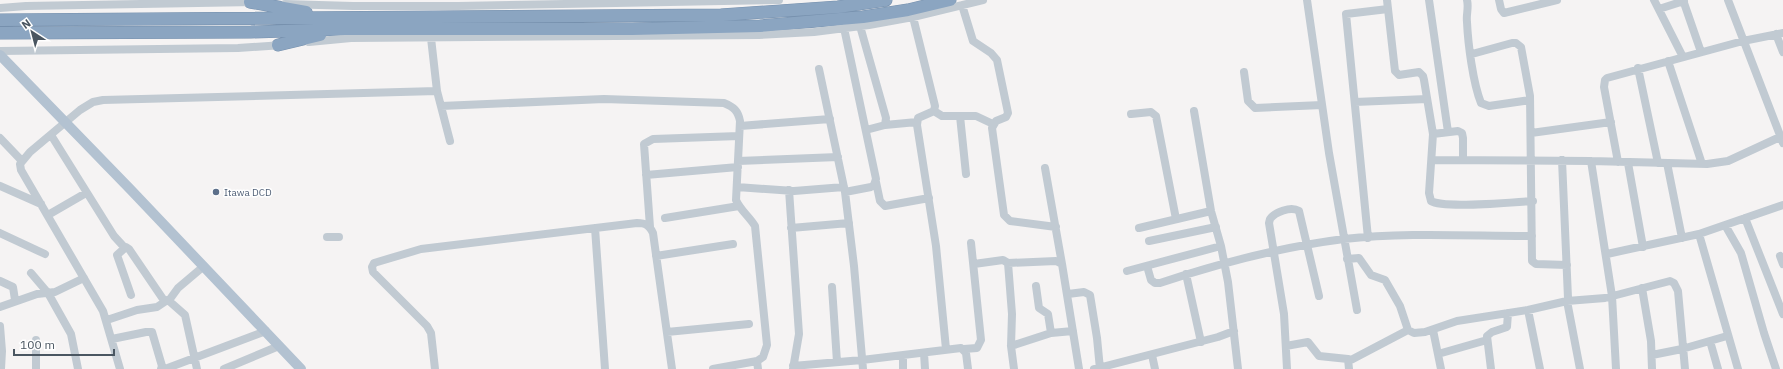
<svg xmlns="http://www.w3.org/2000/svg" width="1783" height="369" font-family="'IBM Plex Sans',sans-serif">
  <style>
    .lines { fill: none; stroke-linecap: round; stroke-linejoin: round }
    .highway-casing { stroke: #7690ad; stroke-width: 13 }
    .minor { stroke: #c1cad2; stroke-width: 8 }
    .major { stroke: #b3c2d1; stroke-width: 10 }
    .highway { stroke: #8ba5c1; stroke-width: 12 }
    .service-dot { fill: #5c6f8a; stroke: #fff; stroke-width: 1.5 }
    .labels { text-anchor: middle; stroke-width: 3; stroke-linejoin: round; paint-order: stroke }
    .service-label { font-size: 10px; fill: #4e5e75; stroke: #fff; text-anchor: start }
  </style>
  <rect width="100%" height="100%" fill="#f5f3f3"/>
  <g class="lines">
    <defs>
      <path id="highway" d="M250 2 306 12
        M0 20 721 15 838 7 886 0
        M0 33 251 32 345 29H632L760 26 863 17 908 10 950 0
        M278 45 320 35"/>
    </defs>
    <use href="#highway" class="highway-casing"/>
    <path class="minor" d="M1307 0 1329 153 1357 310
      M1387 0 1395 71 1399 75 1419 72 1423 76 1424 80 1433 134 1429 193 1431 201C1444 209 1514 202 1533 201
      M1429 0 1448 132
      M1467 0C1469 8 1466 14 1467 22 1468 44 1473 83 1481 103L1489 106 1530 100
      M1499 0 1501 9 1504 13 1557 0
      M1654 0 1683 57
      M1683 0 1701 52
      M1728 0 1783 143
      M285 4 353 6H458L779 0
      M962 5 973 41 991 53 997 60 1007 108 1008 113 1006 117 996 121 992 128 1004 215 1010 221 1056 227
      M0 8 26 6 255 2
      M1659 9 1684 1
      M913 17 935 106 934 111 918 118 917 125 936 246 946 349
      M860 26 886 118 885 125 866 130
      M844 28 876 179 874 185 871 187 845 192
      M1776 34 1783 52
      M431 38 437 91 450 141
      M309 42 351 38 759 35 814 32 869 25 913 17 983 0
      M0 51 238 48 283 45
      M1472 54 1512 43H1516L1521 47 1530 96 1532 261 1536 264 1567 265
      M1668 61 1702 164
      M1638 68 1658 163
      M819 69 845 192 854 266 863 369
      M1244 72 1248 101 1255 108 1322 105
      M1355 102 1427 99
      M441 106 604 99 724 103C734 107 738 111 740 121L736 200C740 210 749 216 755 226L767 345 763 357 757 361 713 369
      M934 111 942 116H976L993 124
      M1194 111 1211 211 1221 246 1228 282 1238 369
      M1131 114 1151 112 1156 116 1176 219
      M960 116 966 174
      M885 125 917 122
      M740 126 830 119
      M1531 133 1611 122
      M1433 134 1458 131 1462 133 1463 138V159
      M51 135 114 236 125 248
      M0 138 22 161
      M1432 160 1591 161 1707 164 1728 161 1780 137
      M1562 160 1568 298 1567 301 1580 369
      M738 161 838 157
      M1591 161 1612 296 1616 369
      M1618 162 1604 87 1605 80 1607 78 1743 41 1783 33
      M1628 163 1643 247
      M1667 163 1682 238
      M1045 168 1062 264
      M646 175 738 167
      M876 182 880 201 885 206 929 198
      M0 186 41 204
      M737 187 794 191 844 187
      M789 190 799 334 793 369
      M48 215 86 193
      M665 218 739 206
      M1745 218 1783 314
      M1725 225 1741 253 1764 333 1776 369
      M650 227 644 144 653 139 739 136
      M595 228 605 369
      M791 228 849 223
      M1139 228 1211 211
      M0 233 45 254
      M1699 234 1738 369
      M327 237H339
      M1368 238 1346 14 1388 9
      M1149 241 1216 227
      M1607 254 1699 234 1783 205
      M656 256 733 244
      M1780 256 1783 264
      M1347 259 1359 258 1371 275 1385 280 1400 306 1408 330 1414 333 1425 332 1457 321 1528 310 1567 301 1605 298 1670 281 1674 283 1678 291 1685 369
      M1008 263 1056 261 1062 264 1079 369
      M974 264 1003 260 1008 263 1012 314 1011 346 1014 369
      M1147 266 1151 280 1155 283H1160C1220 263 1281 247 1344 239 1406 232 1470 236 1532 236
      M1127 271 1221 246
      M31 273 48 293 71 334 78 369
      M1186 274 1201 342
      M0 281 13 287 15 300
      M1036 286 1039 308 1048 314 1051 333
      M832 287 837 362
      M1642 288 1651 341 1652 369
      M1068 294 1084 292 1090 295 1097 338 1100 369
      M131 295 117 255 126 247 129 249 163 299 166 301 170 299 178 288 204 266
      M168 300 185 315 197 369
      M0 307 37 294 55 292 84 278
      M1528 310 1540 369
      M107 320 137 310 157 307 166 301
      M0 326 2 351 1 369
      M1433 330 1441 369
      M667 332 749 324
      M112 339 146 332H152L162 366 161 369
      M36 340V369
      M1710 341 1718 369
      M1011 346 1051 333 1073 331
      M1286 346 1308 342 1319 356 1348 359 1349 369
      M964 349 977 348 981 340 971 243
      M924 353 925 369
      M1438 354 1487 340
      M903 355V369
      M1152 355 1155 369
      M1652 355 1682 349 1727 336
      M757 361 758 369
      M1349 361 1408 330
      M793 366 862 360 961 348 966 353 968 369
      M120 369 103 311 21 170 20 164 30 152 80 110 93 102 103 100 437 91
      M165 369 266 331
      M224 369 279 346
      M435 369 431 333 427 326 373 272 372 267 374 263 421 249 637 223C646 223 649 225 653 233L672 369
      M1094 369 1218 337 1234 331
      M1287 369 1284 314 1269 223 1270 219C1275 212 1291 206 1299 211L1319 296
      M1491 369 1487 336 1492 332 1507 327 1508 313"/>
    <path class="major" d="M0 55 131 190 301 369"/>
    <use href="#highway" class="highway"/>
  </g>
  <circle class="service-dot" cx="216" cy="192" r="4"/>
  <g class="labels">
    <g class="service-label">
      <text x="224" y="196">Itawa DCD</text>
    </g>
  </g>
  <g transform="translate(32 32) rotate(324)" stroke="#ffffff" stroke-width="3" paint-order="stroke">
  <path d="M0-3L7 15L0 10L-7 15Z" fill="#4a5661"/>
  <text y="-6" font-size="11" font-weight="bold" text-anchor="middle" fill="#4a5661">N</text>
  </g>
  <path d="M14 349v6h100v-6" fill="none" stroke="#4a5661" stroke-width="2"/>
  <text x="20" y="349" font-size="12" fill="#4a5661" stroke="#ffffff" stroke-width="3" paint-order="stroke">100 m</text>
</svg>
